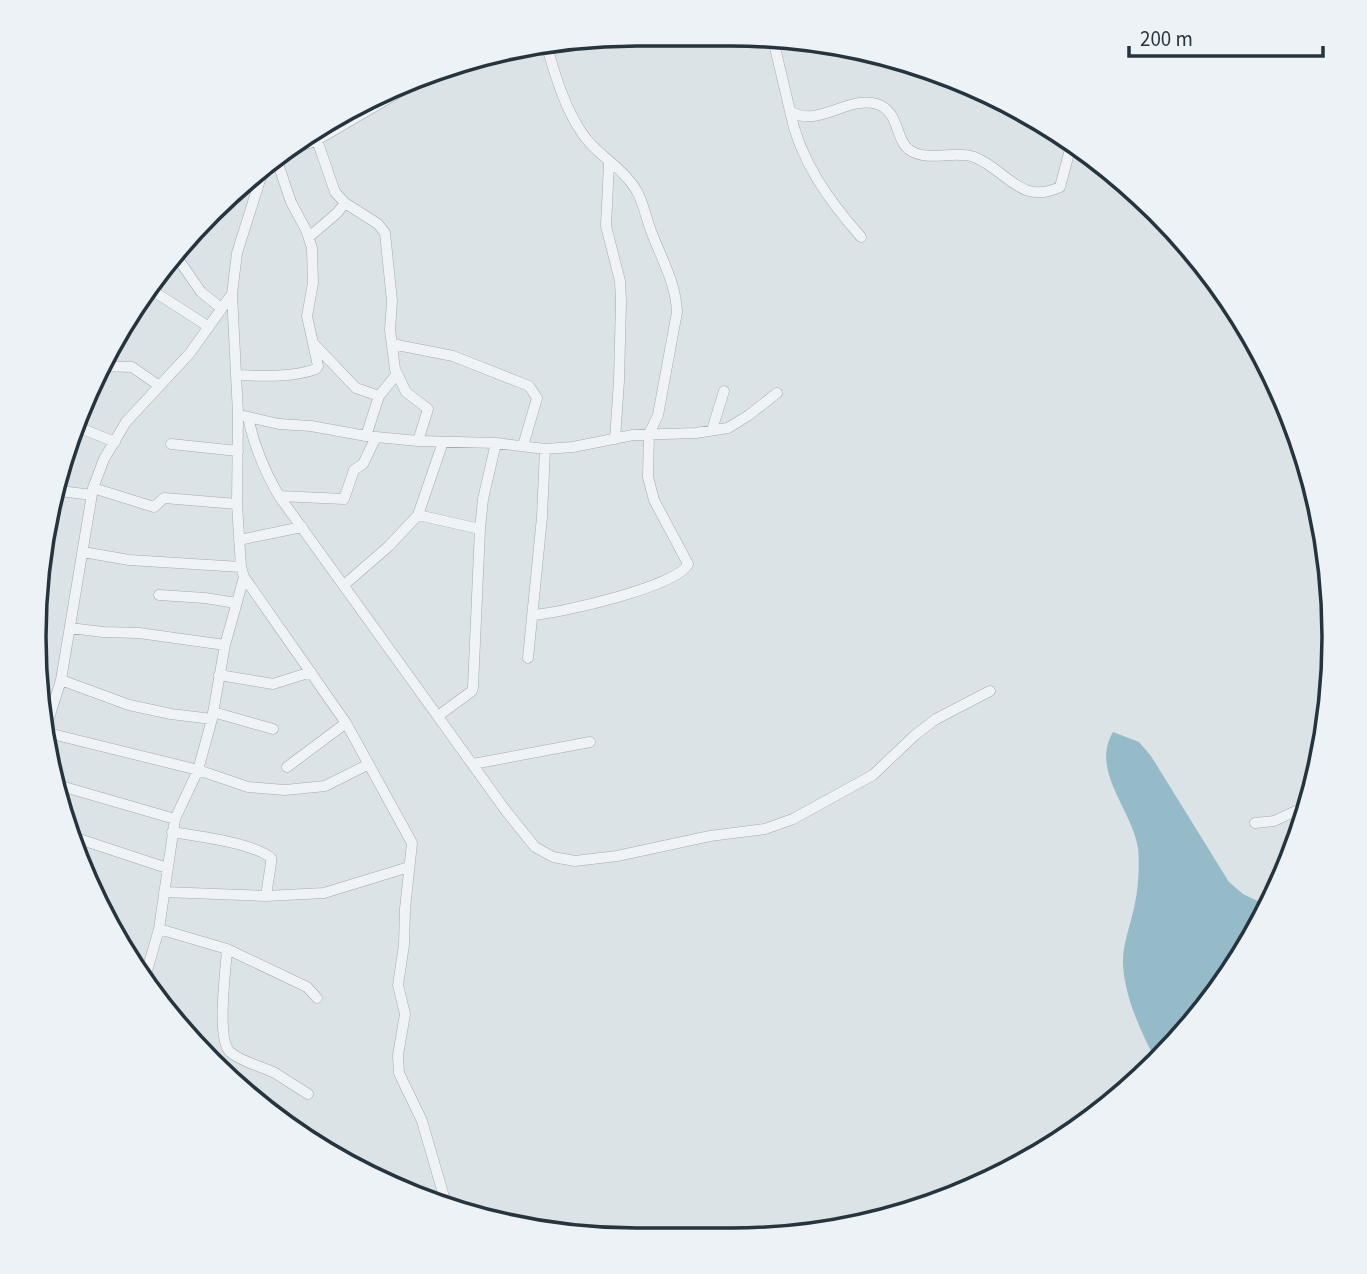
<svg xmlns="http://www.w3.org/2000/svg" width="1367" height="1274" font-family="'Source Sans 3',sans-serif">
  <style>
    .water { fill: #95bbc9 }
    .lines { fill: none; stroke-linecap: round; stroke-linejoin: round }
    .minor-casing { stroke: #a2abb1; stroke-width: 11 }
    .minor { stroke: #eff3f5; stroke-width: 10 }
    .rim { fill: none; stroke: #26343e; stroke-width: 3.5 }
  </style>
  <rect width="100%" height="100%" fill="#dce3e7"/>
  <path class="water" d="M1113 732 1139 742 1151 756 1229 882 1243 894 1270 907 1209 1004 1156 1061C1141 1032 1125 998 1123 965 1122 948 1129 929 1133 912 1138 893 1140 867 1138 848 1132 809 1090 771 1113 732Z"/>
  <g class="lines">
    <defs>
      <path id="minor" d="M772 35 790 111C817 129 848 95 877 104 900 111 895 142 911 151 930 162 955 150 974 157 1006 169 1020 206 1060 187L1072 142
        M1007 108 1020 110
        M790 111C799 159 829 201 861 237
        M317 140 335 192 345 203 378 224 385 233 392 301 390 330 395 369 406 392 428 409 418 441
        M271 157 317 140 425 77
        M609 163 606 226 620 281 621 301 619 381 615 439
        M309 237 337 213 345 203
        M174 253 201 292 221 308
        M150 289 209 327
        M314 344 356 388 379 396
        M392 344 453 356 529 386 537 398 523 446
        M98 366 132 367 158 385
        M236 375C263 376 290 378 316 369L318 366 307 316 313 283 312 248 306 230 291 202 275 155
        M244 416 279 424 311 426 366 436 418 441 496 443 545 449 573 447 633 435 696 433 728 428 749 415 777 393
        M248 417C254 447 264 470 279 496L506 811 535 847 553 857 575 861 617 856 710 836 765 829 793 819 873 775 915 735 936 719 990 691
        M75 426 115 442
        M712 430 724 391
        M366 436 379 396 397 374
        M171 444 238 451
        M93 488 154 507 164 498 237 504
        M52 490 92 495
        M279 496 344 499 354 470 363 464 376 437
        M418 515 480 529
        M239 540 302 527
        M83 552 129 560 241 567
        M244 577 346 723 412 843 405 909 404 945 398 985 405 1014 398 1055 399 1073 422 1121 447 1207
        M344 585 389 546 418 515 443 442
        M159 595 205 598 236 603
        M532 615C558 614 679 586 688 564L654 500 648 477 649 434 658 415 677 312C676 283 661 258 651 231 644 212 642 193 627 178 613 161 595 153 582 133 564 107 555 74 546 44
        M70 628 103 632 139 633 225 645
        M528 658 542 517 545 449
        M219 675 273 684 311 672
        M61 680 129 705 171 714 212 719
        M213 712 273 729
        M438 716 472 691 473 687 480 529 483 499 496 443
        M44 732 198 770 248 787 285 790 325 786 369 764
        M43 737 61 680 93 488 104 459 126 422 190 353 232 294
        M473 764 590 742
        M287 767 346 723
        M54 784 175 819
        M1255 823 1274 821 1309 805
        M172 832C196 836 254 843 271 858V863L266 896
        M67 835 167 868
        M164 892 266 896 324 893 409 867
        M159 929 227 949 307 987 317 998
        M227 949C226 969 216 1039 230 1052 243 1063 261 1066 275 1073 286 1080 297 1087 308 1094
        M144 981 159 929 175 819 198 770 212 719 225 645 244 577 241 567 237 504 238 414 232 294 237 253 266 161"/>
    </defs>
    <use href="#minor" class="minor-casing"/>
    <use href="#minor" class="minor"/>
  </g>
  <path d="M0 0H1367V1274H0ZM637 46H731A591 591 0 0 1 1322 637V637A591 591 0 0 1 731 1228H637A591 591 0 0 1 46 637V637A591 591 0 0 1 637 46Z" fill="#ecf2f5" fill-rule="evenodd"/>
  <path class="rim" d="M637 46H731A591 591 0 0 1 1322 637V637A591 591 0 0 1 731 1228H637A591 591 0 0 1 46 637V637A591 591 0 0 1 637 46Z"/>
  <path d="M1129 46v10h194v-10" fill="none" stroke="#26343e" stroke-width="3.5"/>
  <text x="1140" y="46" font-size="21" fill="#26343e" stroke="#ecf2f5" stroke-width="5" paint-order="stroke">200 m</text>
</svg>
